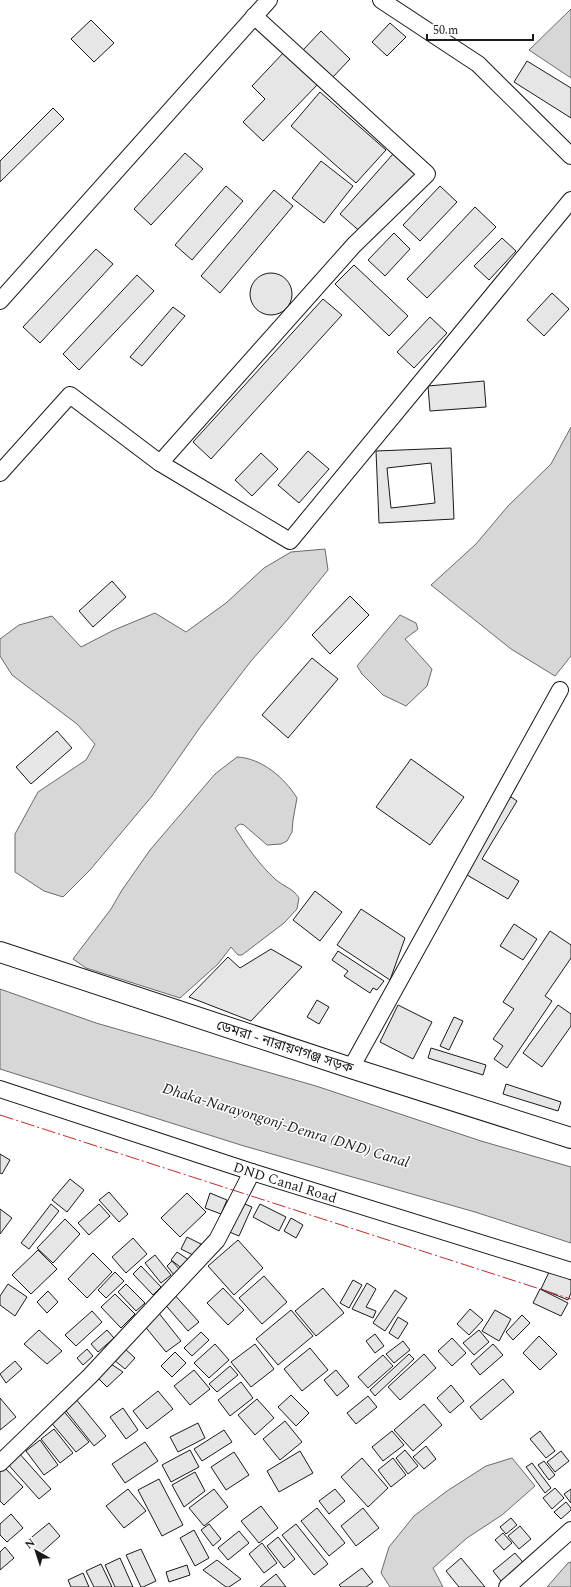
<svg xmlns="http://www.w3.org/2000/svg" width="571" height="1587" font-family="Spectral,'Noto Sans Bengali',serif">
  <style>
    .water { fill: #d7d7d7; stroke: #6a6a6a }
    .building { fill: #e6e6e6; stroke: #1a1a1a; fill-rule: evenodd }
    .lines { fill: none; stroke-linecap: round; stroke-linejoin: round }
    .minor-casing { stroke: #1a1a1a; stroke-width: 18 }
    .major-casing { stroke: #1a1a1a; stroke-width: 22 }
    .minor { stroke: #fff; stroke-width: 16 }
    .major { stroke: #fff; stroke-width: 20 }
    .power { stroke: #c62828; stroke-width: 1; stroke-dasharray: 14 3 2 3; stroke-linecap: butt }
    .labels { text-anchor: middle; stroke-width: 3; stroke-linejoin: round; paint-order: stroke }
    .street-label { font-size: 14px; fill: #1a1a1a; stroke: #fff }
    .water-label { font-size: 15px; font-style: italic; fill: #1a1a1a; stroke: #fff }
  </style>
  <rect width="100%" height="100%" fill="#fff"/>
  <path class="water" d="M571 9V78L529 50Z
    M571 427V656L555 676 511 649 431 585 476 544 508 506 551 464Z
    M325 549 328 570 288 619 251 661 201 726 152 796 90 870 63 897 44 891 15 872V834L38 792 86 760 95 744 77 724 12 675 0 656V639L19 625 52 616 81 647 114 630 155 613 186 632 226 603 264 568 291 552Z
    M400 615 416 623 418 629 405 639 432 669 427 686 406 706 383 695 362 674 357 666Z
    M237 757C261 758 284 777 297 798L293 820 292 832 287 841 281 844 267 845 244 825 240 824 235 828C247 847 259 864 275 879 284 887 293 888 299 898L297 909 284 923 242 955H238L231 947 218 964 180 998 86 968 73 959 111 909 122 890 150 850 215 774Z
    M0 989 96 1023 316 1086 481 1141 571 1167V1243L475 1212 244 1146 0 1069Z
    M512 1458 535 1486 502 1515 467 1538 433 1568 443 1587H390L381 1573 389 1547 414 1516 447 1491 486 1466Z
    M571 1562V1587H547L568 1563Z"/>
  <path class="building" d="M91 20 114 43 94 62 71 39Z
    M390 23 406 37 387 56 372 42Z
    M321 31 350 59 332 78 303 50Z
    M285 51 319 83 263 141 243 122 265 99 252 86Z
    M527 61 571 88V118L514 82Z
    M320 92 386 150 356 183 291 126Z
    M53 108 64 119 0 182V161Z
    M185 153 203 169 151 225 134 209Z
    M393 154 416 175 363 234 340 214Z
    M321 161 353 186 324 223 292 198Z
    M226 186 243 201 192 260 175 245Z
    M440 186 457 202 420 241 403 225Z
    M274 190 293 206 220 293 201 276Z
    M475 207 496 227 427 298 407 279Z
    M394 233 410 249 385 276 368 260Z
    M502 238 516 251 489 280 474 266Z
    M96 249 113 264 40 343 23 327Z
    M354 265 408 316 389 336 335 284Z
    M250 294a21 21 0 1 1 42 0a21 21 0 1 1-42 0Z
    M137 275 154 291 79 370 63 354Z
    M552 293 569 309 544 336 527 320Z
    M323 299 342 315 211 459 193 442Z
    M173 307 185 316 142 366 130 357Z
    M430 317 447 333 414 368 397 352Z
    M484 381 486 407 430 411 428 386Z
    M451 448 454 519 379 523 376 451ZM431 463 435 503 391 508 387 468Z
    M308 451 329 469 299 503 278 485Z
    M261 453 278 469 252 496 235 480Z
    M112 581 126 597 93 627 79 611Z
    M350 596 369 615 330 654 312 635Z
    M312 658 338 679 288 738 262 715Z
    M57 731 72 748 31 784 16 767Z
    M411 759 464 797 430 845 376 807Z
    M508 795 517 801 482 859 519 881 508 899 462 872Z
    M315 891 342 912 320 941 293 920Z
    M361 909 405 938 390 980 337 945Z
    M514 924 537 939 523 960 500 946Z
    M550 931 571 945V958L545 996 552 1001 507 1068 494 1059 503 1046 493 1039 514 1009 503 1002Z
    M271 949 302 967 251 1021 189 997 228 957 240 968Z
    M338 951 384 981 377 990 373 988 370 993 344 976 348 971 332 960Z
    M317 1000 329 1007 319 1024 307 1017Z
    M398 1005 432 1022 413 1059 380 1042Z
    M558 1005 571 1014V1026L542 1067 523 1053Z
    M454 1017 463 1021 449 1050 440 1046Z
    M431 1048 486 1065 483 1075 428 1058Z
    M506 1084 561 1102 558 1111 503 1094Z
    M0 1154 10 1160 2 1174 0 1173Z
    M70 1179 84 1190 67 1212 52 1200Z
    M109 1192 128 1214 119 1222 99 1200Z
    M187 1193 206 1212 180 1237 161 1218Z
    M210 1193 227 1200 221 1214 205 1208Z
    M240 1202 252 1207 239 1236 227 1231Z
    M51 1204 59 1211 29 1249 21 1243Z
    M99 1204 110 1216 89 1235 78 1223Z
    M260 1204 286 1217 279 1231 253 1217Z
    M0 1209 12 1218 0 1234Z
    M291 1218 303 1225 296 1238 284 1231Z
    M65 1219 80 1234 53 1263 37 1248Z
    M187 1237 201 1244 195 1256 181 1249Z
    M133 1238 147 1254 126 1273 112 1257Z
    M238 1240 263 1268 234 1295 208 1266Z
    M38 1250 57 1269 31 1294 12 1275Z
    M177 1252 189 1260 183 1269 171 1260Z
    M93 1253 112 1272 87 1298 68 1279Z
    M155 1255 171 1275 161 1283 145 1263Z
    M172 1261 180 1270 174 1275 167 1266Z
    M141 1266 161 1287 153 1295 133 1274Z
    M550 1270 571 1280V1293L568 1300 541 1289Z
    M115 1272 124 1281 106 1298 98 1290Z
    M264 1276 287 1302 262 1324 239 1298Z
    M353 1280 362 1285 349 1308 340 1303Z
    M367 1283 376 1289 366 1307 376 1311 373 1318 352 1309Z
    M8 1284 27 1297 15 1316 0 1305V1296Z
    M126 1284 145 1303 136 1311 118 1292Z
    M223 1288 244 1310 228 1325 207 1303Z
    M323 1288 344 1313 316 1336 295 1311Z
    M540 1289 568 1303 561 1316 533 1303Z
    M395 1290 407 1298 385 1331 373 1323Z
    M48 1291 58 1302 47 1313 37 1302Z
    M172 1292 199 1322 188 1331 162 1301Z
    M115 1294 135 1314 121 1328 101 1307Z
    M470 1309 483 1320 469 1335 457 1324Z
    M291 1310 313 1336 278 1365 256 1339Z
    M495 1310 511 1319 499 1341 482 1331Z
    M92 1311 102 1322 76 1346 65 1335Z
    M158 1312 181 1341 166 1352 143 1324Z
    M522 1315 530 1323 513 1340 506 1332Z
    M398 1317 408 1323 398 1339 389 1333Z
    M39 1330 62 1351 47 1364 24 1344Z
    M107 1330 114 1338 98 1352 91 1344Z
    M479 1330 489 1342 474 1355 463 1343Z
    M201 1332 209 1340 192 1356 184 1348Z
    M375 1334 384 1346 375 1353 366 1341Z
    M539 1336 557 1354 540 1370 523 1353Z
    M452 1338 466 1353 452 1366 438 1351Z
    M403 1341 410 1350 394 1363 386 1354Z
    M215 1344 229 1360 209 1378 194 1363Z
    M255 1344 274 1369 251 1387 231 1362Z
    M493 1344 503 1355 480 1375 471 1364Z
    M124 1348 135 1358 125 1369 114 1360Z
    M310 1348 328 1370 302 1391 284 1369Z
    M87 1349 93 1356 83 1365 77 1358Z
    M175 1352 186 1363 172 1377 161 1366Z
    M409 1354 414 1359 375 1396 370 1390Z
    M424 1354 436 1368 400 1400 388 1387Z
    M383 1355 393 1366 368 1388 358 1377Z
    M15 1361 22 1369 6 1383 0 1374Z
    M111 1364 123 1372 107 1387 97 1377Z
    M230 1366 238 1375 217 1392 209 1384Z
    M194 1370 210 1389 190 1405 174 1386Z
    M336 1370 349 1386 337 1396 324 1380Z
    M503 1379 514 1392 481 1420 470 1407Z
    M241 1382 253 1398 230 1416 218 1400Z
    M451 1385 464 1401 450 1413 437 1398Z
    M158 1391 173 1409 147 1429 133 1411Z
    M291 1395 309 1413 296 1426 278 1407Z
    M368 1396 377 1407 356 1424 347 1413Z
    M0 1398 16 1417 0 1430Z
    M75 1398 106 1436 94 1446 63 1407Z
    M257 1399 274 1418 255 1435 238 1415Z
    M424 1404 442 1425 413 1451 394 1430Z
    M123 1408 138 1430 126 1439 110 1417Z
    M62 1409 89 1442 76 1452 49 1420Z
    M285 1421 302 1442 280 1460 263 1439Z
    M198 1423 205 1438 178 1452 170 1437Z
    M54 1429 73 1453 60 1463 41 1439Z
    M224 1430 232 1442 202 1461 194 1449Z
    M392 1431 404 1445 383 1461 372 1447Z
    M540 1431 555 1451 546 1458 530 1439Z
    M40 1440 58 1465 44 1475 26 1451Z
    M145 1442 158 1461 125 1483 112 1464Z
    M426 1446 436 1459 424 1469 413 1457Z
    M190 1450 199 1467 171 1482 162 1465Z
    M405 1450 418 1466 408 1474 396 1458Z
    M300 1451 313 1473 279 1492 267 1471Z
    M561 1451 569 1461 555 1472 547 1462Z
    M18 1452 51 1489 39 1499 6 1462Z
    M234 1452 249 1475 226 1490 211 1467Z
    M362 1458 388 1488 368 1507 341 1477Z
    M393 1458 406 1475 391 1487 378 1470Z
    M544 1461 555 1475 549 1480 538 1465Z
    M532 1463 551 1488 545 1493 526 1467Z
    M4 1467 23 1487 4 1505 0 1501V1472Z
    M195 1472 205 1491 184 1507 172 1485Z
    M159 1479 183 1525 162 1536 138 1490Z
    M555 1488 564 1498 552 1509 543 1498Z
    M128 1489 146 1511 124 1528 106 1506Z
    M214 1489 228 1507 204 1526 189 1508Z
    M335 1489 345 1501 329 1514 319 1501Z
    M571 1489V1503L564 1494Z
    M566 1502 571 1508V1510L561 1519 554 1512Z
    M261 1506 278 1528 259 1543 241 1521Z
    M317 1508 345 1543 329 1556 301 1521Z
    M363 1508 379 1528 356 1546 341 1526Z
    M11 1514 23 1528 7 1542 0 1535V1524Z
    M511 1518 517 1525 506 1534 500 1527Z
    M49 1523 60 1536 39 1555 27 1541Z
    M209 1524 221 1539 213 1546 201 1530Z
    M296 1524 328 1564 314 1575 282 1535Z
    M520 1526 531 1539 519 1549 508 1536Z
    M194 1530 209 1558 195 1566 180 1538Z
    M239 1531 249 1543 228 1560 218 1548Z
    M503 1533 512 1543 504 1550 495 1540Z
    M278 1537 295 1559 284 1568 267 1546Z
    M262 1543 277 1563 264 1573 249 1554Z
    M5 1547 14 1558 0 1570V1552Z
    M141 1549 156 1581 143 1587H141L126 1555Z
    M515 1553 528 1568 505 1586 493 1571Z
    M120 1558 133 1587H115L105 1565Z
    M461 1558 485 1587H459L446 1571Z
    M217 1560 241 1579 229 1587H226L203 1570Z
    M101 1564 112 1587H94L86 1571Z
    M187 1565 190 1575 169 1582 166 1572Z
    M362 1568 373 1582 366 1587H341L339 1585Z
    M83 1573 89 1587H71L68 1580Z
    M276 1574 286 1587H260Z"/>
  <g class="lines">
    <defs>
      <g id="minor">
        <path d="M381 0 478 64 571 156"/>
        <path d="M0 301 269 0"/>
        <path d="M160 463 290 541 571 200"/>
        <path d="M0 473 70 395 160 463 354 245 427 174 254 16"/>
        <path d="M351 1068 560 690"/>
        <path id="s1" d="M0 1089 252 1172 571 1271"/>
        <path d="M0 1463 90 1376 217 1240 252 1172"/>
        <path d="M507 1587 571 1530"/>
      </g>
      <path id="major" d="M0 952 351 1068 571 1138"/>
    </defs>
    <use href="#minor" class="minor-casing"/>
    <use href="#major" class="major-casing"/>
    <use href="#minor" class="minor"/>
    <use href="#major" class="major"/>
    <path class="power" d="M0 1115 571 1299"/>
  </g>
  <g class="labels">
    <g class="street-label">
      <text transform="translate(285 1046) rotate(18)" y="5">ডেমরা - নারায়ণগঞ্জ সড়ক</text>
      <text dy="5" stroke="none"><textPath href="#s1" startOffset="300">DND Canal Road</textPath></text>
    </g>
    <g class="water-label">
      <text transform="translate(286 1125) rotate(17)" y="5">Dhaka-Narayongonj-Demra (DND) Canal</text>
    </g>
  </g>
  <g transform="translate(36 1551) rotate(321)" stroke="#ffffff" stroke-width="3" paint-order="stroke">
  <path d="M0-3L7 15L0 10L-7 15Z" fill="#1a1a1a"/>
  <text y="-6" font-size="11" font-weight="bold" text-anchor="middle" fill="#1a1a1a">N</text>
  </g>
  <path d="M427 34v6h106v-6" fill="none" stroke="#1a1a1a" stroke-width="2"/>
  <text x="433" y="34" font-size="12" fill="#1a1a1a" stroke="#ffffff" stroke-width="3" paint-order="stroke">50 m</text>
</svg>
